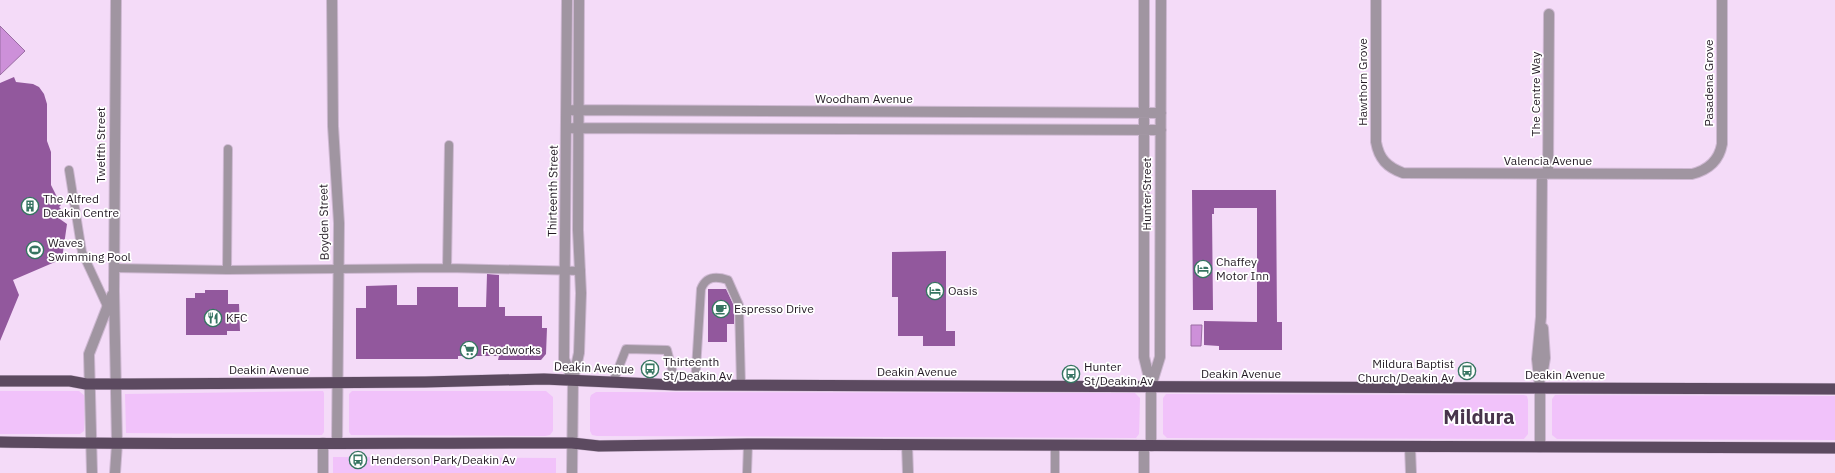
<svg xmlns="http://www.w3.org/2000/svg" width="1835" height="473" font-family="'IBM Plex Sans',sans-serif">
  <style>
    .green { fill: #f1c2fa }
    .water { fill: #cd90d9; stroke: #9a6da3 }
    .building { fill: #92589d }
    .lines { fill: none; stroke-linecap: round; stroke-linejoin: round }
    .service-casing { stroke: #ceb8d2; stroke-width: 10 }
    .minor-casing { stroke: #ceb8d2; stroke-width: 12 }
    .trunk-casing { stroke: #ceb8d2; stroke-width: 12 }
    .service { stroke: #a095a1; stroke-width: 8 }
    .minor { stroke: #a095a1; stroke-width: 10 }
    .trunk { stroke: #5c4a60; stroke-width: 11 }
    .labels { text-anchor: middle; stroke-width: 3.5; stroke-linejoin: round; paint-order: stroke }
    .street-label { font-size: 12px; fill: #231a24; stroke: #fff }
    .poi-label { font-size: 12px; fill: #231a24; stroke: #fff; text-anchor: start }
    .town-label { font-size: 20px; font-weight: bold; fill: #48344b; stroke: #fff }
  </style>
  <rect width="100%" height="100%" fill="#f4dbf8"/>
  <path class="green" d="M0 391H79L85 396 84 431 80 434H0Z
    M323 391 324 393V432L322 435 126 433 125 394Z
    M352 391H546L553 397V431L550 435 545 436 351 435 349 432V394Z
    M596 392 1135 393 1140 398 1139 434 1136 438 597 436 592 435 590 431V398L591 395Z
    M1166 394 1524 395 1527 396 1528 400V434L1524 439 1167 438 1163 434V398Z
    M1555 395 1835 396V440L1557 439 1552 435V399Z
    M333 457 556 458V473H333Z"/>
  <path class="water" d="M0 26 25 51 0 75Z
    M1191 325H1202L1201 346H1191Z"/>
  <path class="building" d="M14 77 16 82 33 84 39 87 44 94 47 104V141L51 152V185L61 205 59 207 61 209 54 215 67 224 62 259 13 280 19 295 0 341V83Z
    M1192 190H1276L1277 322H1282V350H1219V346L1204 345V321L1257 322V208H1214V214H1212L1213 310H1193Z
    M946 251V331H955V346H923V336H898V297H892V252Z
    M487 274 499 275V307H505V316H542V328H547L546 354 541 360H498L499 356H458V359H356V308H366V286L397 285V305H417V287H458V307H486Z
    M708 289H726L734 306V324H727V342H708Z
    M205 290H228V304H239L240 331H227V335H186V298H195V293H205Z"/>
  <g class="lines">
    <defs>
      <path id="service" d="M69 170 82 252 107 306
        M114 268 227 270 447 268 581 271
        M447 268 449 145
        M227 270 228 149
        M613 382 626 349 667 350 676 385
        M695 385 701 289C706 276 716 276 728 280L739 305 741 385
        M747 473 748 444
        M1055 473V446"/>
      <path id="minor" d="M332 0 333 126 339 223 337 443
        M567 0 564 359 573 380
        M1144 0V357L1151 386V446
        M1376 0V142C1379 159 1387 167 1403 173L1692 174C1708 170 1719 161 1722 144V0
        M567 110 1161 113
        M567 128 1161 130
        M1548 174 1549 14
        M1542 376 1545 358 1543 328
        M1151 386 1160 357 1161 0
        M323 443V473
        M907 445 908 473
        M1410 447 1411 473
        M1540 447V387L1537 359 1541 317 1542 174
        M92 473 89 354 112 295
        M115 473 117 444 114 291 116 0
        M572 473 573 380 579 353 581 293 578 230 579 0
        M1144 473V446"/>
      <path id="trunk" d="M0 381H70L86 384H131L425 382 544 379 676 385 1835 389
        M0 442C191 445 381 443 572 443L599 446 748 444 1835 448"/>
    </defs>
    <use href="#service" class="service-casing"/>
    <use href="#minor" class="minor-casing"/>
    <use href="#trunk" class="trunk-casing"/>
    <use href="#service" class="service"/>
    <use href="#minor" class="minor"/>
    <use href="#trunk" class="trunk"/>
  </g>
  <defs>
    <symbol id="building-ring" viewBox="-11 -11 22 22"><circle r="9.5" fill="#fff" stroke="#367461" stroke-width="1.5"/><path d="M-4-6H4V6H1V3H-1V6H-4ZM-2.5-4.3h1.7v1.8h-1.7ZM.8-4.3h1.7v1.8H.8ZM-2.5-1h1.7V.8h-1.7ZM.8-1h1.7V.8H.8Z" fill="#367461"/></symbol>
    <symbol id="stadium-ring" viewBox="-11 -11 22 22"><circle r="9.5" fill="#fff" stroke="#367461" stroke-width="1.5"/><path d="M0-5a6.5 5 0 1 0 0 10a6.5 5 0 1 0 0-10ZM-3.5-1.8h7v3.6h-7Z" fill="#367461"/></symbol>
    <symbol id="hotel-ring" viewBox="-11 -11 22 22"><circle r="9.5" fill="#fff" stroke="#367461" stroke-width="1.5"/><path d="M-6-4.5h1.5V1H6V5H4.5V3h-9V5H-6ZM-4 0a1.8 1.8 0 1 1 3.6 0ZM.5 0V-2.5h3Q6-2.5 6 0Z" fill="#367461"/></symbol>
    <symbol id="cafe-ring" viewBox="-11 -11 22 22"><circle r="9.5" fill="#fff" stroke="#367461" stroke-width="1.5"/><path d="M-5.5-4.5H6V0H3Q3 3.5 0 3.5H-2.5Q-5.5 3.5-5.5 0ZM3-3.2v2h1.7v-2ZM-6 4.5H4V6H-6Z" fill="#367461"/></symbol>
    <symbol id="restaurant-ring" viewBox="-11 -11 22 22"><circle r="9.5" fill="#fff" stroke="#367461" stroke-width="1.5"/><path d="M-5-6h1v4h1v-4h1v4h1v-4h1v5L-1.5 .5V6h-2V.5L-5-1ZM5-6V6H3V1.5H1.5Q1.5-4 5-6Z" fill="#367461"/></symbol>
    <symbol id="supermarket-ring" viewBox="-11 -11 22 22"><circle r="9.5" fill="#fff" stroke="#367461" stroke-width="1.5"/><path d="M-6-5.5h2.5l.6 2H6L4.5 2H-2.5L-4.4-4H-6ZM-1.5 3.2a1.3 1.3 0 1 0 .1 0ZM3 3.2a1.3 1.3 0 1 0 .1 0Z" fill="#367461"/></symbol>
    <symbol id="bus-ring" viewBox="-11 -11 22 22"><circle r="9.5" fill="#fff" stroke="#367461" stroke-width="1.5"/><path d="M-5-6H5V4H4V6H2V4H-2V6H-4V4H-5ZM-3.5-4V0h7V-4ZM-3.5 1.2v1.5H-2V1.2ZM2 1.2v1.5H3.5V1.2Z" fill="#367461"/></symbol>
  </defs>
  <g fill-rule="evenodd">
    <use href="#building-ring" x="20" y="196" width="20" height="20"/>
    <use href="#stadium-ring" x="25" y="240" width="20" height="20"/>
    <use href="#hotel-ring" x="1193" y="259" width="20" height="20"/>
    <use href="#hotel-ring" x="925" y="281" width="20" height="20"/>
    <use href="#cafe-ring" x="711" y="299" width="20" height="20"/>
    <use href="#restaurant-ring" x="203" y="308" width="20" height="20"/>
    <use href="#supermarket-ring" x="459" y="340" width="20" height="20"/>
    <use href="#bus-ring" x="640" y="359" width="20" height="20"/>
    <use href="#bus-ring" x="1457" y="361" width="20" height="20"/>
    <use href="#bus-ring" x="1061" y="364" width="20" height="20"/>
    <use href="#bus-ring" x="348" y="450" width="20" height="20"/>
  </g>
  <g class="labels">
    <g class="street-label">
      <text transform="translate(1363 82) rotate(-90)" y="4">Hawthorn Grove</text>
      <text transform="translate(1709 83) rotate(-90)" y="4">Pasadena Grove</text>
      <text transform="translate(1536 94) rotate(-90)" y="4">The Centre Way</text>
      <text x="864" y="103">Woodham Avenue</text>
      <text transform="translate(101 145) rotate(-90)" y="4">Twelfth Street</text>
      <text x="1548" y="165">Valencia Avenue</text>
      <text transform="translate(553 191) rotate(-89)" y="4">Thirteenth Street</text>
      <text transform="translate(1147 194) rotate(-90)" y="4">Hunter Street</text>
      <text transform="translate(324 222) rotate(-91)" y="4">Boyden Street</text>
      <text transform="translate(594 368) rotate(2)" y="4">Deakin Avenue</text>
      <text x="269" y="374">Deakin Avenue</text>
      <text x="917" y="376">Deakin Avenue</text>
      <text x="1241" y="378">Deakin Avenue</text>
      <text x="1565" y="379">Deakin Avenue</text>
    </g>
    <g class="poi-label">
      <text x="43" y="203">The Alfred<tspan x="43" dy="14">Deakin Centre</tspan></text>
      <text x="48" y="247">Waves<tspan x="48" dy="14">Swimming Pool</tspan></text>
      <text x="1216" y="266">Chaffey<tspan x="1216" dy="14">Motor Inn</tspan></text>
      <text x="948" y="295">Oasis</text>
      <text x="734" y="313">Espresso Drive</text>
      <text x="226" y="322">KFC</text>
      <text x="482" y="354">Foodworks</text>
      <text x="663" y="366">Thirteenth<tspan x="663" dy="14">St/Deakin Av</tspan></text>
      <text x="1454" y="368" text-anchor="end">Mildura Baptist<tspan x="1454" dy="14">Church/Deakin Av</tspan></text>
      <text x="1084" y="371">Hunter<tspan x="1084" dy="14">St/Deakin Av</tspan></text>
      <text x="371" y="464">Henderson Park/Deakin Av</text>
    </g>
    <g class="town-label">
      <text x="1479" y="424">Mildura</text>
    </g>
  </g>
</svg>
